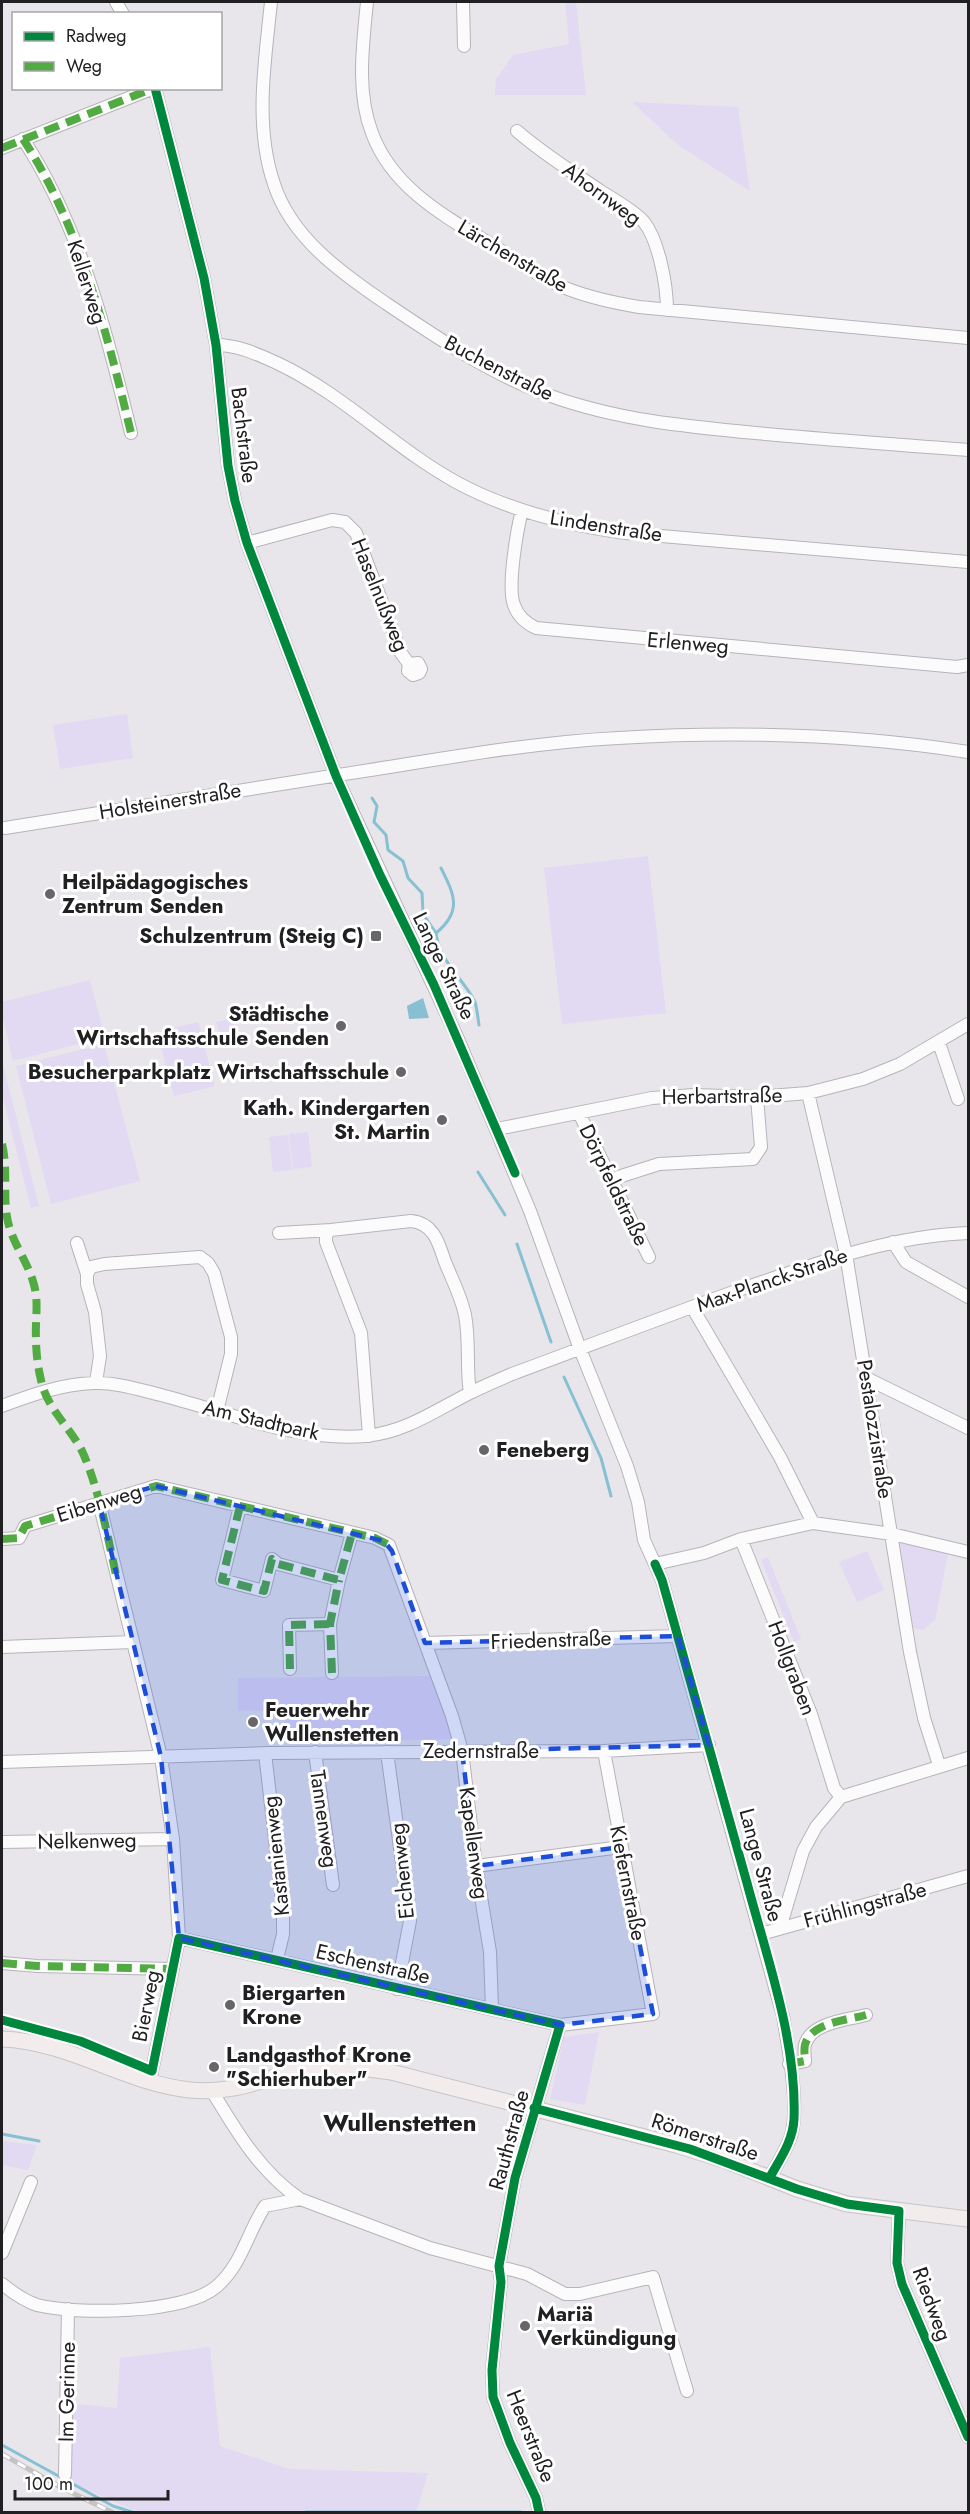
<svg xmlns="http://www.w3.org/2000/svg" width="970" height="2514" font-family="Jost,sans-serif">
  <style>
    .green { fill: #e2d9f3 }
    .water { fill: #87c0d2 }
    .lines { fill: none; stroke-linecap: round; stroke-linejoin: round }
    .stream { stroke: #87c0d2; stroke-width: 3 }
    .minor-casing { stroke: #b6b4b8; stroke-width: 14 }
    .major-casing { stroke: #c6c5c7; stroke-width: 17 }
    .minor { stroke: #fcfbfc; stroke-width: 12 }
    .major { stroke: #f3ecec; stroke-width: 15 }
    .rail-casing { stroke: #c4c4c5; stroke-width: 5 }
    .rail { stroke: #fff; stroke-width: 3; stroke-dasharray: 9; stroke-linecap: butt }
    .quiet { stroke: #52aa43; stroke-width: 8; stroke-dasharray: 15 8; stroke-linecap: butt }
    .cycleway-casing { stroke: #fff; stroke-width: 13 }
    .cycleway { stroke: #00873e; stroke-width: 9 }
    .marked { fill: #1d4ed8; fill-opacity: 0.2; stroke: #1d4ed8; stroke-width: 4.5; stroke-dasharray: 12 8; stroke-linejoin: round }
    .poi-dot { fill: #666568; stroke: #fff; stroke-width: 2 }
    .labels { text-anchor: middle; stroke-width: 6; stroke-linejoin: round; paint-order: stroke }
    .street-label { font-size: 21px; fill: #202022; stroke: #fff }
    .poi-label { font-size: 21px; font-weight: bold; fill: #202022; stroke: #fff; text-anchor: start }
    .quarter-label { font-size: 24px; font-weight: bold; fill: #202022; stroke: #fff }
  </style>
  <rect width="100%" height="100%" fill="#e8e6eb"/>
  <path class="green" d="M565 2H576L586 95H495L496 79 513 55 569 44Z
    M632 102 738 107 750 191 678 145Z
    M127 714 133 758 60 769 53 725Z
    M648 856 666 1013 562 1024 544 868Z
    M90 980 105 1037 13 1061 2 1015V1002Z
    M233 1018 240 1043 223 1047 216 1022Z
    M198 1022 215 1086 174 1096 157 1032Z
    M104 1044 140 1181 51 1204 16 1066Z
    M2 1061 39 1206 31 1208 2 1094Z
    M308 1132 312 1167 293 1169 289 1134Z
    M288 1135 292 1170 273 1172 269 1137Z
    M894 1536 949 1549 935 1620 923 1630 907 1627Z
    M867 1551 884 1590 857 1602 839 1562Z
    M768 1557 801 1639 794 1642 761 1560Z
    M434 1676 457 1739 286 1742 285 1710 238 1711V1678Z
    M599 2032 585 2105 550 2099 564 2037Z
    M2 2141 37 2145 28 2170 2 2165Z
    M210 2347 220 2446 289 2469 428 2473 416 2512H138L65 2480 67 2403 117 2408 120 2358Z"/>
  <path class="water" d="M423 998 429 1018 409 1019 407 1006Z"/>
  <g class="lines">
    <path class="stream" d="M372 798 377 806 374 822 386 835 388 850 403 861 408 878 422 893 423 914 436 933
      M441 868C454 894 463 911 436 933 439 961 463 978 475 1002 477 1009 478 1018 479 1025
      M478 1172 505 1215
      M517 1244 551 1342
      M564 1377 601 1458 611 1496
      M2 2134 39 2141
      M2 2445 113 2506 132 2512
      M306 2512H521"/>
    <defs>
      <path id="minor" d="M116 2 123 14
        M271 2C265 61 254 126 274 184 291 237 340 272 384 302 436 337 489 373 548 395 619 421 691 427 766 434 833 440 901 445 968 450
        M367 2C363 44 356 92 372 133 393 190 448 218 497 248 520 263 543 279 568 289 591 298 615 303 639 307L968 338
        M463 2 464 46
        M155 88 204 278 216 345 228 466 235 501 247 543 336 776 458 1039 530 1211 580 1349 627 1466 638 1502 644 1540 662 1580 783 2016C788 2048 800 2105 791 2136 786 2151 777 2164 770 2177
        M517 131C542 153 571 171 599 190 614 200 632 209 644 222 659 241 667 286 667 310
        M23 139C80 226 107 333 131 433
        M2 148 154 88
        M216 345C238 345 257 354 277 363 343 394 393 447 456 482 509 511 567 525 626 533L968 562
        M522 510C517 530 507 587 514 605 518 617 526 623 536 628L957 667 968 665
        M247 543 332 520 345 522 356 533 401 653 409 664 408 671 413 675 419 673 421 669 418 663 409 664
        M5 828C116 810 227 793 338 775 431 761 524 743 618 738 735 731 853 734 968 752
        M939 1043 958 1099
        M808 1093 846 1254 910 1652 924 1718 939 1765
        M579 1113 649 1257
        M497 1129 652 1098 694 1095 757 1097 808 1093 863 1079 900 1064 968 1024
        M612 1179 659 1164 753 1159 761 1147 757 1097
        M279 1233 331 1230
        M893 1242 906 1262 968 1297
        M77 1243 87 1274
        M692 1307 780 1457 813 1523
        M868 1379 968 1428
        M96 1382 100 1356 95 1312 87 1284V1274L91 1267 104 1264 200 1257 208 1263 214 1273 231 1337V1354L217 1411
        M2 1406C31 1395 62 1384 94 1383 116 1382 140 1390 161 1395 227 1412 297 1442 366 1436 406 1432 436 1410 470 1393 484 1386 498 1380 512 1374 588 1346 663 1317 739 1290 815 1264 888 1236 968 1233
        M369 1436 361 1333 326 1242V1234L331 1230 411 1221C432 1223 438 1240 444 1259 451 1278 461 1295 465 1315 470 1341 466 1367 470 1393
        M99 1502 161 1757 173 1839 179 1938 150 2081
        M240 1506 222 1580 264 1591 272 1559 278 1564 339 1580 352 1533
        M2 1539 19 1538 25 1526 156 1486 375 1538 389 1545 452 1716 462 1751 476 1866 490 1952 492 2009
        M741 1539 811 1714 834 1788 841 1797
        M655 1564 704 1553 741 1539 813 1523 892 1534 968 1552
        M425 1643 678 1636
        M2 1647 132 1642
        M290 1669 289 1625 330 1624
        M332 1673 330 1624 339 1580
        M315 1752 333 1885
        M387 1752 410 1921 397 1989
        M265 1753 283 1908V1934L277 1959
        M2 1762 270 1753 604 1751 709 1745
        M2 1842 173 1839
        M476 1866 621 1847
        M780 1928 803 1851 816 1827 841 1797 968 1758
        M761 1934 968 1876
        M179 1938 560 2025 653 2014 604 1751
        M2 1963 37 1966 172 1969
        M789 2064 805 2061C805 2055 803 2047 806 2042 814 2022 848 2020 866 2015
        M212 2091C236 2131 261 2173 300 2199L430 2248 527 2274 565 2294H580L653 2277 687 2391
        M899 2211 897 2263 902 2284 968 2437
        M2 2253 31 2182
        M2 2284C12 2292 24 2301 37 2305 77 2315 183 2314 216 2287 242 2265 247 2233 265 2206L300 2199
        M65 2475 68 2309
        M539 2512 536 2498 510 2443 493 2397 492 2370 501 2282 499 2266 515 2178 560 2025"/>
      <path id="major" d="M2 2039C67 2041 125 2083 190 2090 232 2094 258 2081 296 2071 328 2063 359 2068 391 2072L676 2145 727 2161 797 2189 847 2204 968 2219"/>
    </defs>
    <use href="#minor" class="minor-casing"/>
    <use href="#major" class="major-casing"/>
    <use href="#minor" class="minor"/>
    <use href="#major" class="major"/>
    <defs>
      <path id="rail" d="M2 2454 62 2488 112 2512"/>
    </defs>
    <use href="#rail" class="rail-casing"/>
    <use href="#rail" class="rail"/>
    <path class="quiet" d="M23 139C80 226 107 333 131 433
      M2 148 154 88
      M2 1144C8 1168 3 1192 7 1217 11 1242 28 1261 34 1285 39 1302 35 1321 36 1339 36 1352 38 1368 41 1380 47 1409 70 1427 82 1451 98 1485 108 1538 116 1575
      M240 1506 222 1580 264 1591 272 1559 278 1564 339 1580 352 1533
      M2 1539 19 1538 25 1526 156 1486 375 1538 389 1545
      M290 1669 289 1625 330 1624
      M332 1673 330 1624 339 1580
      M2 1963 37 1966 172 1969
      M789 2064 805 2061C805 2055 803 2047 806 2042 814 2022 848 2020 866 2015"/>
    <defs>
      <path id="cycleway" d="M155 88 204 278 216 345 228 466 235 501 247 543 336 776 380 875 434 985 515 1173
        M655 1564 662 1580C691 1681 719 1782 747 1883 767 1958 797 2041 794 2119 793 2141 780 2159 770 2177
        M2 2020 80 2041 152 2071 179 1938 560 2025 515 2178 499 2266 501 2282 492 2370 493 2397 510 2443 536 2498 539 2512
        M534 2108 690 2149 797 2189 847 2204 899 2211 897 2263 902 2284 968 2437"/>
    </defs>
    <use href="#cycleway" class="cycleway-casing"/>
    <use href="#cycleway" class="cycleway"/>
  </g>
  <path class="marked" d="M156 1486 384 1541 392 1551 425 1643 678 1636 709 1745 462 1751 476 1866 621 1847 653 2014 560 2025 179 1938 161 1757 99 1502Z"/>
  <g class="poi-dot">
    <circle cx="50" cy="894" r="6"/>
    <rect x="370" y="930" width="12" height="12" rx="3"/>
    <circle cx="341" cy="1026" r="6"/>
    <circle cx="401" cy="1072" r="6"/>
    <circle cx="442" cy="1120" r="6"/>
    <circle cx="484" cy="1450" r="6"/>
    <circle cx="253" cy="1722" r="6"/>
    <circle cx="230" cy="2005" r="6"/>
    <circle cx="214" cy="2067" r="6"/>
    <circle cx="525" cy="2326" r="6"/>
  </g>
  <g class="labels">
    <g class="street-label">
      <text transform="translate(602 194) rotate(36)" y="7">Ahornweg</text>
      <text transform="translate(513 256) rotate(30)" y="7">Lärchenstraße</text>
      <text transform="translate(87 282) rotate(72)" y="7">Kellerweg</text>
      <text transform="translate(499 368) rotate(27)" y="7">Buchenstraße</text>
      <text transform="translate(244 435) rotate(83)" y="7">Bachstraße</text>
      <text transform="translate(606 526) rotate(9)" y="7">Lindenstraße</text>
      <text transform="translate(380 595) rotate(68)" y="7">Haselnußweg</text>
      <text transform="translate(688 643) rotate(5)" y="7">Erlenweg</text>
      <text transform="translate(170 801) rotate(-9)" y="7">Holsteinerstraße</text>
      <text transform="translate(444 966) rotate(64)" y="7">Lange Straße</text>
      <text transform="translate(722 1096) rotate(-1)" y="7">Herbartstraße</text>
      <text transform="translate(614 1185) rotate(64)" y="7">Dörpfeldstraße</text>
      <text transform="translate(772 1280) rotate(-19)" y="7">Max-Planck-Straße</text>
      <text transform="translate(261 1420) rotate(13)" y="7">Am Stadtpark</text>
      <text transform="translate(875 1429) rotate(81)" y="7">Pestalozzistraße</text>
      <text transform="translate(99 1503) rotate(-17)" y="7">Eibenweg</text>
      <text transform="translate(551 1640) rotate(-2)" y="7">Friedenstraße</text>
      <text transform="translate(792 1668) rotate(69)" y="7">Hollgraben</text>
      <text x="481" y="1758">Zedernstraße</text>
      <text transform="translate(324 1819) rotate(82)" y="7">Tannenweg</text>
      <text transform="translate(87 1841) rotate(-1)" y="7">Nelkenweg</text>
      <text transform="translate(474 1843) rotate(82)" y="7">Kapellenweg</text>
      <text transform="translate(276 1856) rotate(-96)" y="7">Kastanienweg</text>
      <text transform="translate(761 1865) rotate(75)" y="7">Lange Straße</text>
      <text transform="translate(402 1871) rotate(-96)" y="7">Eichenweg</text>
      <text transform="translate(628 1883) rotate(79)" y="7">Kiefernstraße</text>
      <text transform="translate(865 1905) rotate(-15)" y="7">Frühlingstraße</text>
      <text transform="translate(373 1964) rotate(13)" y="7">Eschenstraße</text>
      <text transform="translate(146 2006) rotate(-79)" y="7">Bierweg</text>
      <text transform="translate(705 2137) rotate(18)" y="7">Römerstraße</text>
      <text transform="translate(509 2140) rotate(-75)" y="7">Rauthstraße</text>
      <text transform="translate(932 2304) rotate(70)" y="7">Riedweg</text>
      <text transform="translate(67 2392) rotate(-89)" y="7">Im Gerinne</text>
      <text transform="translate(531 2436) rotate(68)" y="7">Heerstraße</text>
    </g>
    <g class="poi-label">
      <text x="62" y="889">Heilpädagogisches<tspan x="62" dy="24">Zentrum Senden</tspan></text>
      <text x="364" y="943" text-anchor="end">Schulzentrum (Steig C)</text>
      <text x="329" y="1021" text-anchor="end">Städtische<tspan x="329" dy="24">Wirtschaftsschule Senden</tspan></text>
      <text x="389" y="1079" text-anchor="end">Besucherparkplatz Wirtschaftsschule</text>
      <text x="430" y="1115" text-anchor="end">Kath. Kindergarten<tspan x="430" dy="24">St. Martin</tspan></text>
      <text x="496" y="1457">Feneberg</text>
      <text x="265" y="1717">Feuerwehr<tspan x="265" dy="24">Wullenstetten</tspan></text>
      <text x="242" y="2000">Biergarten<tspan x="242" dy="24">Krone</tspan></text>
      <text x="226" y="2062">Landgasthof Krone<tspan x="226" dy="24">"Schierhuber"</tspan></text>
      <text x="537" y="2321">Mariä<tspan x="537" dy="24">Verkündigung</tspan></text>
    </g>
    <g class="quarter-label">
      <text x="400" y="2131">Wullenstetten</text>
    </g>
  </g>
  <rect width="970" height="2514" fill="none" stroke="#202022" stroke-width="6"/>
  <rect x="12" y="12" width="210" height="78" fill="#ffffff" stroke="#a6a6a7" stroke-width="1.5"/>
  <rect x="24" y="32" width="30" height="9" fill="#00873e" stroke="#a6a6a7" stroke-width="1.5"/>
  <text x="66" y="42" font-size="18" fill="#202022">Radweg</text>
  <rect x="24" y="62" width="30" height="9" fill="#52aa43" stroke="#a6a6a7" stroke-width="1.5"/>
  <text x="66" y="72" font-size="18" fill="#202022">Weg</text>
  <path d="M15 2490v9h153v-9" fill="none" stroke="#202022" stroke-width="3"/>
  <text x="24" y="2490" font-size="18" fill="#202022" stroke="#ffffff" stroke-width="4.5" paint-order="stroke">100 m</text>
</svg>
